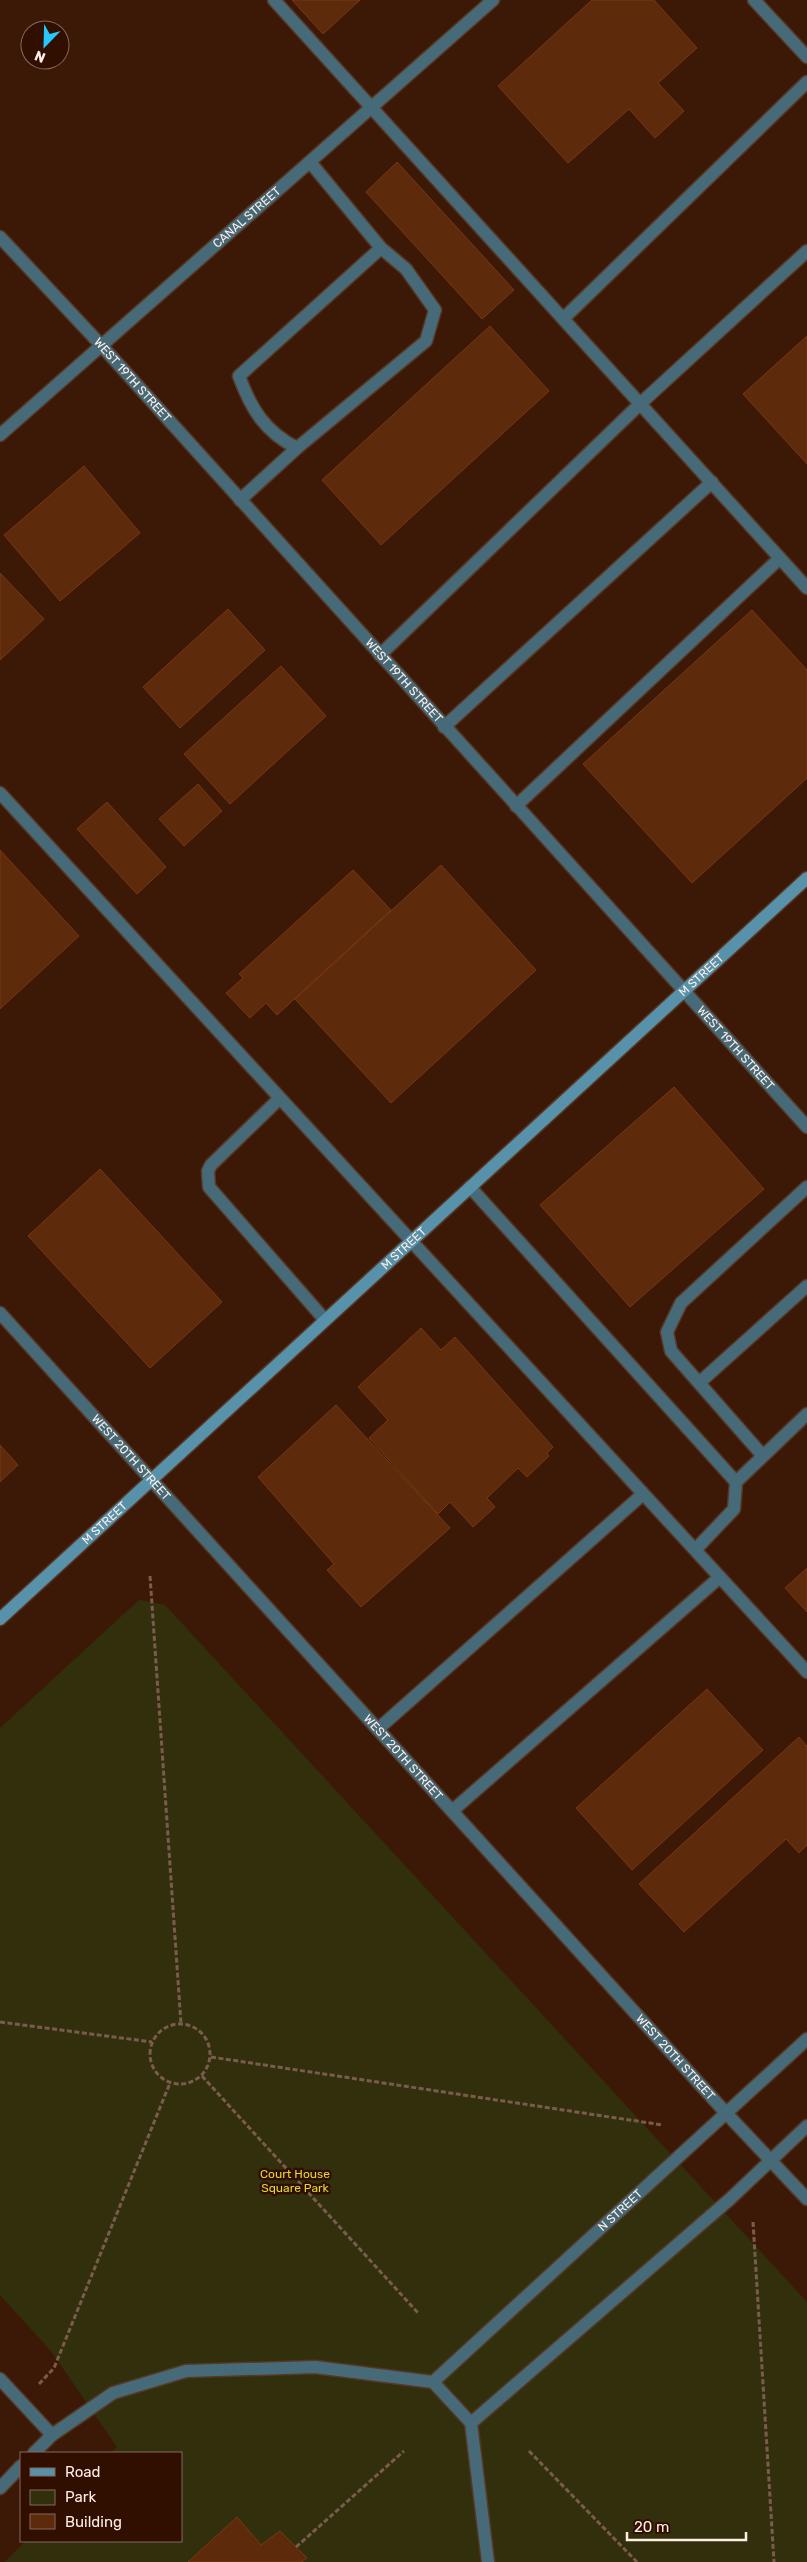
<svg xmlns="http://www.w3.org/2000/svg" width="807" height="2562" font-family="Rubik,sans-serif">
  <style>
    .green { fill: #32300c }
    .building { fill: #5d2a0c; stroke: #7a3811 }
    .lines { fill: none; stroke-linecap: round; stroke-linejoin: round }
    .lane-casing { stroke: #573725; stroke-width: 15 }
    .street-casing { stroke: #573725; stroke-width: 15 }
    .secondary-casing { stroke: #573725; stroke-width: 15 }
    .path { stroke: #795c4d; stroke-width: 3; stroke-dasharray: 5 2.5; stroke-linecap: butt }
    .lane { stroke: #476a79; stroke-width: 12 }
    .street { stroke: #476a79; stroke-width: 12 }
    .secondary { stroke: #5791aa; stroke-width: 12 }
    .labels { text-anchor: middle; stroke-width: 5; stroke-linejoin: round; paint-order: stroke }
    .street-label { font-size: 12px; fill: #ffeee6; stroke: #310f00 }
    .park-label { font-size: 12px; fill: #e0d933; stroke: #310f00 }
  </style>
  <rect width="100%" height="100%" fill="#3c1906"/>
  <path class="green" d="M139 1600 165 1605 807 2302V2562H5L26 2541H181V2453H111L117 2447 51 2351 0 2295V1728Z"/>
  <path class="building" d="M292 0H360L323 34Z
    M592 0H654L697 48 658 83 684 111 655 138 629 109 568 163 498 86Z
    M397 162 514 290 482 319 366 192Z
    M490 326 549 391 381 545 322 480Z
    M807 336V464L743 394Z
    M84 466 140 533 60 601 4 535Z
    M0 573 44 619 0 660Z
    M228 609 265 650 180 728 143 687Z
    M752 610 807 670V778L692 883 583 764Z
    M281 666 326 716 230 804 184 754Z
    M198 784 222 811 184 846 159 819Z
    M107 802 166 867 137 894 77 829Z
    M0 850 79 936 0 1009Z
    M441 865 536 970 391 1103 295 999Z
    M353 870 391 910 277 1015 266 1003 250 1018 226 993 243 978 239 974Z
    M674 1087 764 1189 630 1307 540 1205Z
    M100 1169 222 1302 150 1368 28 1236Z
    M421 1328 441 1350 455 1337 553 1447 547 1453 549 1456 527 1477 518 1468 487 1498 495 1507 473 1527 450 1502 438 1514 369 1438 388 1420 358 1387Z
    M336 1405 450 1528 361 1607 327 1570 334 1564 258 1477Z
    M0 1445 18 1465 0 1482Z
    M807 1568V1612L785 1588Z
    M707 1689 763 1750 632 1870 576 1808Z
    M799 1737 807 1746V1845L799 1853 786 1839 684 1932 639 1884Z
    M237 2517 261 2545 280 2531 307 2558 302 2562H188Z"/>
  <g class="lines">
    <defs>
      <path id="lane" d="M274 0 807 588
        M310 162 381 248 406 269 435 310 426 341 297 448C265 432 251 409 239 376L381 248
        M564 318 807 82
        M240 500 297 448
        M380 655 641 403 807 251
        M444 727 712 482
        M0 793 807 1672
        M516 806 780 558
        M279 1099 211 1165 208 1171 209 1187 325 1320
        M470 1187 736 1482
        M699 1383 807 1286
        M763 1456 671 1351 667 1332 681 1303 807 1187
        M695 1550 734 1509 736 1482 807 1414
        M378 1729 643 1494
        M452 1811 720 1577"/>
      <g id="street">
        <path d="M754 0 807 57"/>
        <path id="s1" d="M0 237 100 344 807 1127"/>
        <path id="s2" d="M0 435 493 0"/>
        <path id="s3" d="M0 1313 726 2113 807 2199"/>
        <path d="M0 2379 52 2435"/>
        <path id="s4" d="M433 2382 807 2039"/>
        <path d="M471 2423 730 2199 807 2126"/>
        <path d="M34 2453 52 2435 113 2393 186 2371 315 2367 433 2382 471 2423 488 2562"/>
        <path d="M0 2488 21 2466"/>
      </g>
      <g id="secondary">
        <path id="s5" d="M0 1619 807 878"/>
      </g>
    </defs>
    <use href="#lane" class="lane-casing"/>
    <use href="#street" class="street-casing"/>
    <use href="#secondary" class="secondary-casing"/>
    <path class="path" d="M150 1576 181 2024
      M0 2022 152 2042
      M150 2054a30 30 0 1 1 60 0a30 30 0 1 1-60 0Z
      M211 2057 663 2125
      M202 2076 419 2314
      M753 2222 774 2562
      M39 2384 54 2368 170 2083
      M529 2451 637 2562
      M296 2547 404 2451"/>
    <use href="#lane" class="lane"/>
    <use href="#street" class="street"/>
    <use href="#secondary" class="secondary"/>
  </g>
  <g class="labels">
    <g class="street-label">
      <text dy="4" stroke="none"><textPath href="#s2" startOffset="329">CANAL STREET</textPath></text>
      <text dy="4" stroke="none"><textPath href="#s1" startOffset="195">WEST 19TH STREET</textPath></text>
      <text dy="4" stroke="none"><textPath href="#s1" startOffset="600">WEST 19TH STREET</textPath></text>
      <text dy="4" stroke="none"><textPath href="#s5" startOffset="952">M STREET</textPath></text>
      <text dy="4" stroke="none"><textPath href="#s1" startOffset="1095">WEST 19TH STREET</textPath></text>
      <text dy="4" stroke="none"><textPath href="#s5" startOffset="548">M STREET</textPath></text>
      <text dy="4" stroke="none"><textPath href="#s3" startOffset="195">WEST 20TH STREET</textPath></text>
      <text dy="4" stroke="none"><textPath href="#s5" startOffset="142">M STREET</textPath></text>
      <text dy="4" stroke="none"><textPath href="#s3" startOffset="600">WEST 20TH STREET</textPath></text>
      <text dy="4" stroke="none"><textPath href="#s3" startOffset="1005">WEST 20TH STREET</textPath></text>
      <text dy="4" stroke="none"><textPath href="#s4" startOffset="254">N STREET</textPath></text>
    </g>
    <g class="park-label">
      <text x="295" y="2178">Court House<tspan x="295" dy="14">Square Park</tspan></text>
    </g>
  </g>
  <rect x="20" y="2452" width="162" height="90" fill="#310f00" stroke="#83685c"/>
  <rect x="30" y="2468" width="25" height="8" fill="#5791aa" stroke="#83685c"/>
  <text x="65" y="2477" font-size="15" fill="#ffeee6">Road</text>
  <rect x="30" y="2490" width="25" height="15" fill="#32300c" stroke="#83685c"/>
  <text x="65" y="2502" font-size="15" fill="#ffeee6">Park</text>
  <rect x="30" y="2514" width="25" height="15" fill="#5d2a0c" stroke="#83685c"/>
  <text x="65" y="2527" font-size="15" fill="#ffeee6">Building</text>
  <g transform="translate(45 45) rotate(203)"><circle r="24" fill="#310f00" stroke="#83685c"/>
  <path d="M0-4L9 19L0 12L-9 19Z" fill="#25c9fe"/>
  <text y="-8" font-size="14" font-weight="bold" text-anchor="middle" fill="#ffeee6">N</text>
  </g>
  <path d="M627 2532v8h119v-8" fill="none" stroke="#ffeee6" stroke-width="2.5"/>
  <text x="634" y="2532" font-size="15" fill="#ffeee6" stroke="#310f00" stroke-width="4" paint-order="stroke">20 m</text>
</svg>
